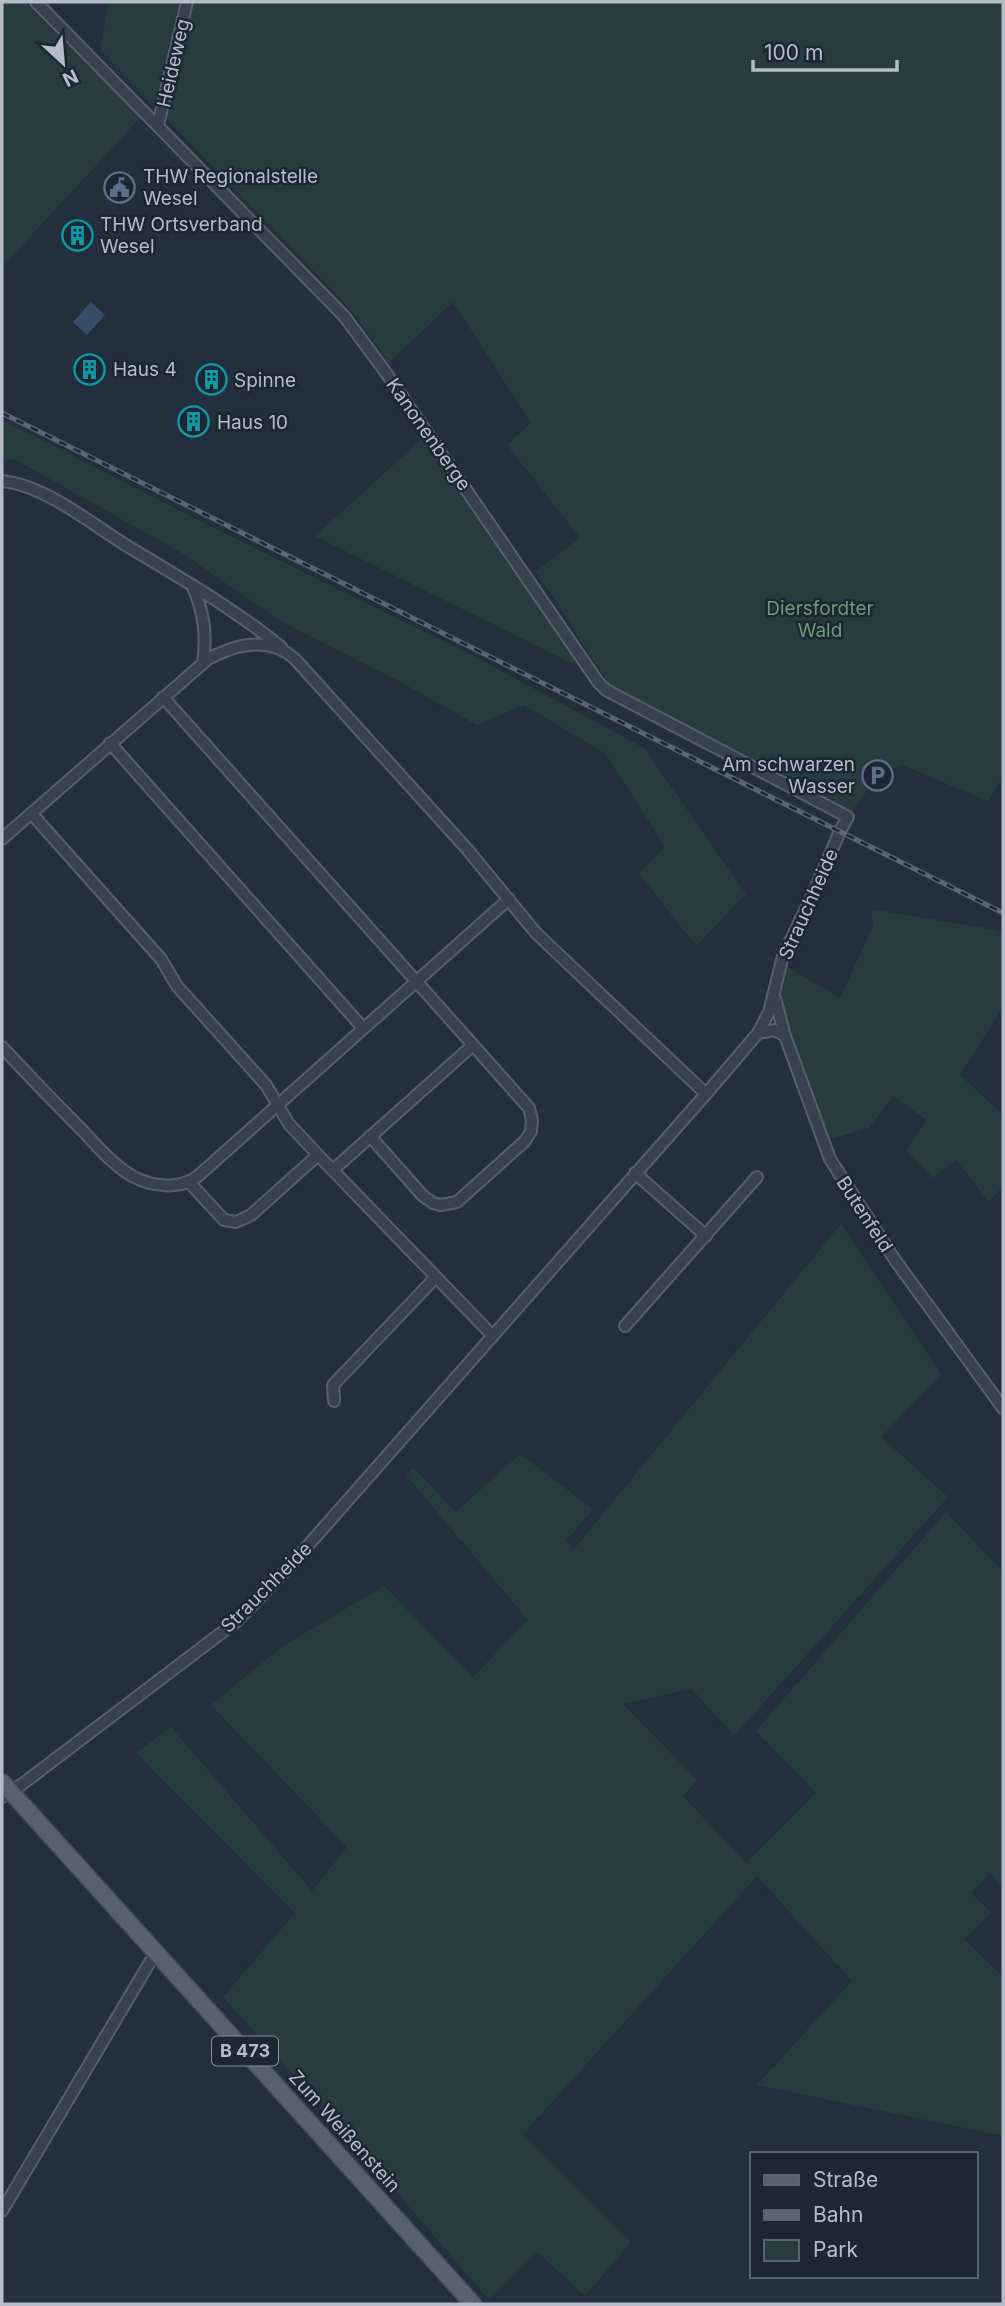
<svg xmlns="http://www.w3.org/2000/svg" width="1005" height="2306" font-family="Inter,sans-serif">
  <style>
    .green { fill: #263c3f }
    .water { fill: #394c67 }
    .lines { fill: none; stroke-linecap: round; stroke-linejoin: round }
    .street-casing { stroke: #565f6c; stroke-width: 14 }
    .primary-casing { stroke: #414a57; stroke-width: 19 }
    .street { stroke: #38414e; stroke-width: 10 }
    .primary { stroke: #56606e; stroke-width: 16 }
    .rail-casing { stroke: #5a6575; stroke-width: 5 }
    .rail { stroke: #1d2633; stroke-width: 2.5; stroke-dasharray: 8; stroke-linecap: butt }
    .labels { text-anchor: middle; stroke-width: 5; stroke-linejoin: round; paint-order: stroke }
    .shield { fill: #1d2633; stroke: #878f9c; stroke-width: 2 }
    .shield-label { font-size: 18px; font-weight: bold; fill: #b4bcc9 }
    .street-label { font-size: 19px; fill: #b4bcc9; stroke: #1d2633 }
    .poi-label { font-size: 19px; fill: #b4bcc9; stroke: #1d2633; text-anchor: start }
    .park-label { font-size: 19px; fill: #6b9a76; stroke: #1d2633 }
  </style>
  <rect width="100%" height="100%" fill="#242f3e"/>
  <path class="green" d="M2 2H25L140 118 2 267Z
    M109 2H1003V777L988 801 902 765 881 773 851 812 609 684 536 571 580 538 507 445 531 423 453 302 389 363 351 310 100 50Z
    M2 420 210 526 462 650 644 748 746 894 696 946 639 873 665 847 606 754 524 705 477 725 399 681 282 622 182 553 14 459 2 460Z
    M422 439 557 628 579 667 315 536Z
    M871 909 996 930 1003 934V1007L960 1075 1003 1115V1186L989 1202 956 1160 933 1178 906 1150 927 1120 893 1096 869 1128 827 1140 781 1003 782 981 788 967 840 998 873 926Z
    M841 1224 941 1374 881 1437 948 1497 734 1736 692 1689 623 1704 697 1780 683 1796 746 1863 816 1793 756 1731 946 1512 1003 1571V1887L990 1873 971 1893 992 1913 964 1939 1003 1977V2136L757 2085 852 1981 757 1876 523 2134 631 2242 585 2296 537 2252 489 2300 364 2154 223 1997 295 1913 136 1753 171 1727 312 1891 347 1847 211 1705 280 1648 384 1586 473 1677 528 1620 406 1475 413 1467 456 1512 520 1454 593 1509 566 1541 574 1549Z"/>
  <path class="water" d="M91 302 105 315 87 335 73 322Z"/>
  <g class="lines">
    <defs>
      <path id="street" d="M158 125 187 2
        M2 481C44 485 89 522 124 544 178 577 232 607 281 647
        M192 585C204 612 207 634 203 663
        M163 697 473 1045 333 1170
        M110 743 363 1028
        M31 813 161 959 177 986 266 1085 289 1124 318 1155 251 1215 236 1222 224 1220 189 1182
        M2 839 208 659C236 644 269 636 295 659L467 849 536 933 706 1094
        M775 998 785 1036 830 1159 895 1260 1003 1408
        M758 1033 775 1030 785 1036
        M2 1047C28 1075 54 1102 81 1129 96 1145 113 1165 132 1176 152 1187 180 1190 198 1176L509 899
        M370 1136 423 1196 433 1203 441 1205 457 1202 525 1141 531 1131 532 1120 529 1108 473 1045
        M318 1155 436 1277
        M635 1173 706 1236
        M625 1326 757 1177
        M334 1401 333 1385 436 1277 492 1335
        M2 1797 21 1785 237 1621 289 1567 706 1094 758 1033 769 1012 783 956 813 894 840 831 848 817 606 690 598 682 384 370 344 316 36 2
        M2 2211 150 1962 158 1955"/>
      <path id="primary" d="M2 1782 473 2304"/>
    </defs>
    <use href="#street" class="street-casing"/>
    <use href="#primary" class="primary-casing"/>
    <use href="#street" class="street"/>
    <use href="#primary" class="primary"/>
    <defs>
      <path id="rail" d="M2 413 1003 913"/>
    </defs>
    <use href="#rail" class="rail-casing"/>
    <use href="#rail" class="rail"/>
  </g>
  <defs>
    <symbol id="civic-ring" viewBox="-11 -11 22 22"><circle r="9.5" fill="#1d2633" stroke="#5c6f8a" stroke-width="1.5"/><path d="M-.6-6.5H3V-4.5H.6V-3L4-1V1h2V6H-6V1h2V-1L-.6-3ZM-1.2 2.5V6h2.4V2.5Z" fill="#5c6f8a"/></symbol>
    <symbol id="building-ring" viewBox="-11 -11 22 22"><circle r="9.5" fill="#1d2633" stroke="#0f9aa8" stroke-width="1.5"/><path d="M-4-6H4V6H1V3H-1V6H-4ZM-2.5-4.3h1.7v1.8h-1.7ZM.8-4.3h1.7v1.8H.8ZM-2.5-1h1.7V.8h-1.7ZM.8-1h1.7V.8H.8Z" fill="#0f9aa8"/></symbol>
    <symbol id="parking-ring" viewBox="-11 -11 22 22"><circle r="9.5" fill="#1d2633" stroke="#5c6f8a" stroke-width="1.5"/><path d="M-3.5-5.5H1a3.5 3.5 0 0 1 0 7H-1V5.5H-3.5ZM-1-3.4V-.6H.8a1.4 1.4 0 0 0 0-2.8Z" fill="#5c6f8a"/></symbol>
  </defs>
  <g fill-rule="evenodd">
    <use href="#civic-ring" x="102" y="170" width="35" height="35"/>
    <use href="#building-ring" x="60" y="218" width="35" height="35"/>
    <use href="#building-ring" x="72" y="352" width="35" height="35"/>
    <use href="#building-ring" x="194" y="362" width="35" height="35"/>
    <use href="#building-ring" x="176" y="404" width="35" height="35"/>
    <use href="#parking-ring" x="860" y="758" width="35" height="35"/>
  </g>
  <g class="labels">
    <rect class="shield" x="212" y="2036.5" width="66" height="29" rx="5"/>
    <g class="shield-label">
      <text x="245" y="2057">B 473</text>
    </g>
    <g class="street-label">
      <text transform="translate(173 63) rotate(-77)" y="7">Heideweg</text>
      <text transform="translate(429 434) rotate(55)" y="7">Kanonenberge</text>
      <text transform="translate(808 904) rotate(-66)" y="7">Strauchheide</text>
      <text transform="translate(865 1214) rotate(57)" y="7">Butenfeld</text>
      <text transform="translate(266 1587) rotate(-45)" y="7">Strauchheide</text>
      <text transform="translate(345 2131) rotate(48)" y="7">Zum Weißenstein</text>
    </g>
    <g class="poi-label">
      <text x="143" y="183">THW Regionalstelle<tspan x="143" dy="22">Wesel</tspan></text>
      <text x="100" y="231">THW Ortsverband<tspan x="100" dy="22">Wesel</tspan></text>
      <text x="113" y="376">Haus 4</text>
      <text x="234" y="387">Spinne</text>
      <text x="217" y="429">Haus 10</text>
      <text x="855" y="771" text-anchor="end">Am schwarzen<tspan x="855" dy="22">Wasser</tspan></text>
    </g>
    <g class="park-label">
      <text x="820" y="615">Diersfordter<tspan x="820" dy="22">Wald</tspan></text>
    </g>
  </g>
  <rect width="1005" height="2306" fill="none" stroke="#b4bcc9" stroke-width="7"/>
  <rect x="750" y="2152" width="228" height="126" fill="#1d2633" stroke="#59626f" stroke-width="2"/>
  <rect x="764" y="2175" width="35" height="10" fill="#56606e" stroke="#59626f" stroke-width="2"/>
  <text x="813" y="2187" font-size="21" fill="#b4bcc9">Straße</text>
  <rect x="764" y="2210" width="35" height="10" fill="#5a6575" stroke="#59626f" stroke-width="2"/>
  <text x="813" y="2222" font-size="21" fill="#b4bcc9">Bahn</text>
  <rect x="764" y="2240" width="35" height="21" fill="#263c3f" stroke="#59626f" stroke-width="2"/>
  <text x="813" y="2257" font-size="21" fill="#b4bcc9">Park</text>
  <g transform="translate(63 63) rotate(154)" stroke="#1d2633" stroke-width="5" paint-order="stroke">
  <path d="M0-5L12 26L0 18L-12 26Z" fill="#b4bcc9"/>
  <text y="-10" font-size="19" font-weight="bold" text-anchor="middle" fill="#b4bcc9">N</text>
  </g>
  <path d="M753 60v10h144v-10" fill="none" stroke="#b4bcc9" stroke-width="3.5"/>
  <text x="764" y="60" font-size="21" fill="#b4bcc9" stroke="#1d2633" stroke-width="5" paint-order="stroke">100 m</text>
</svg>
